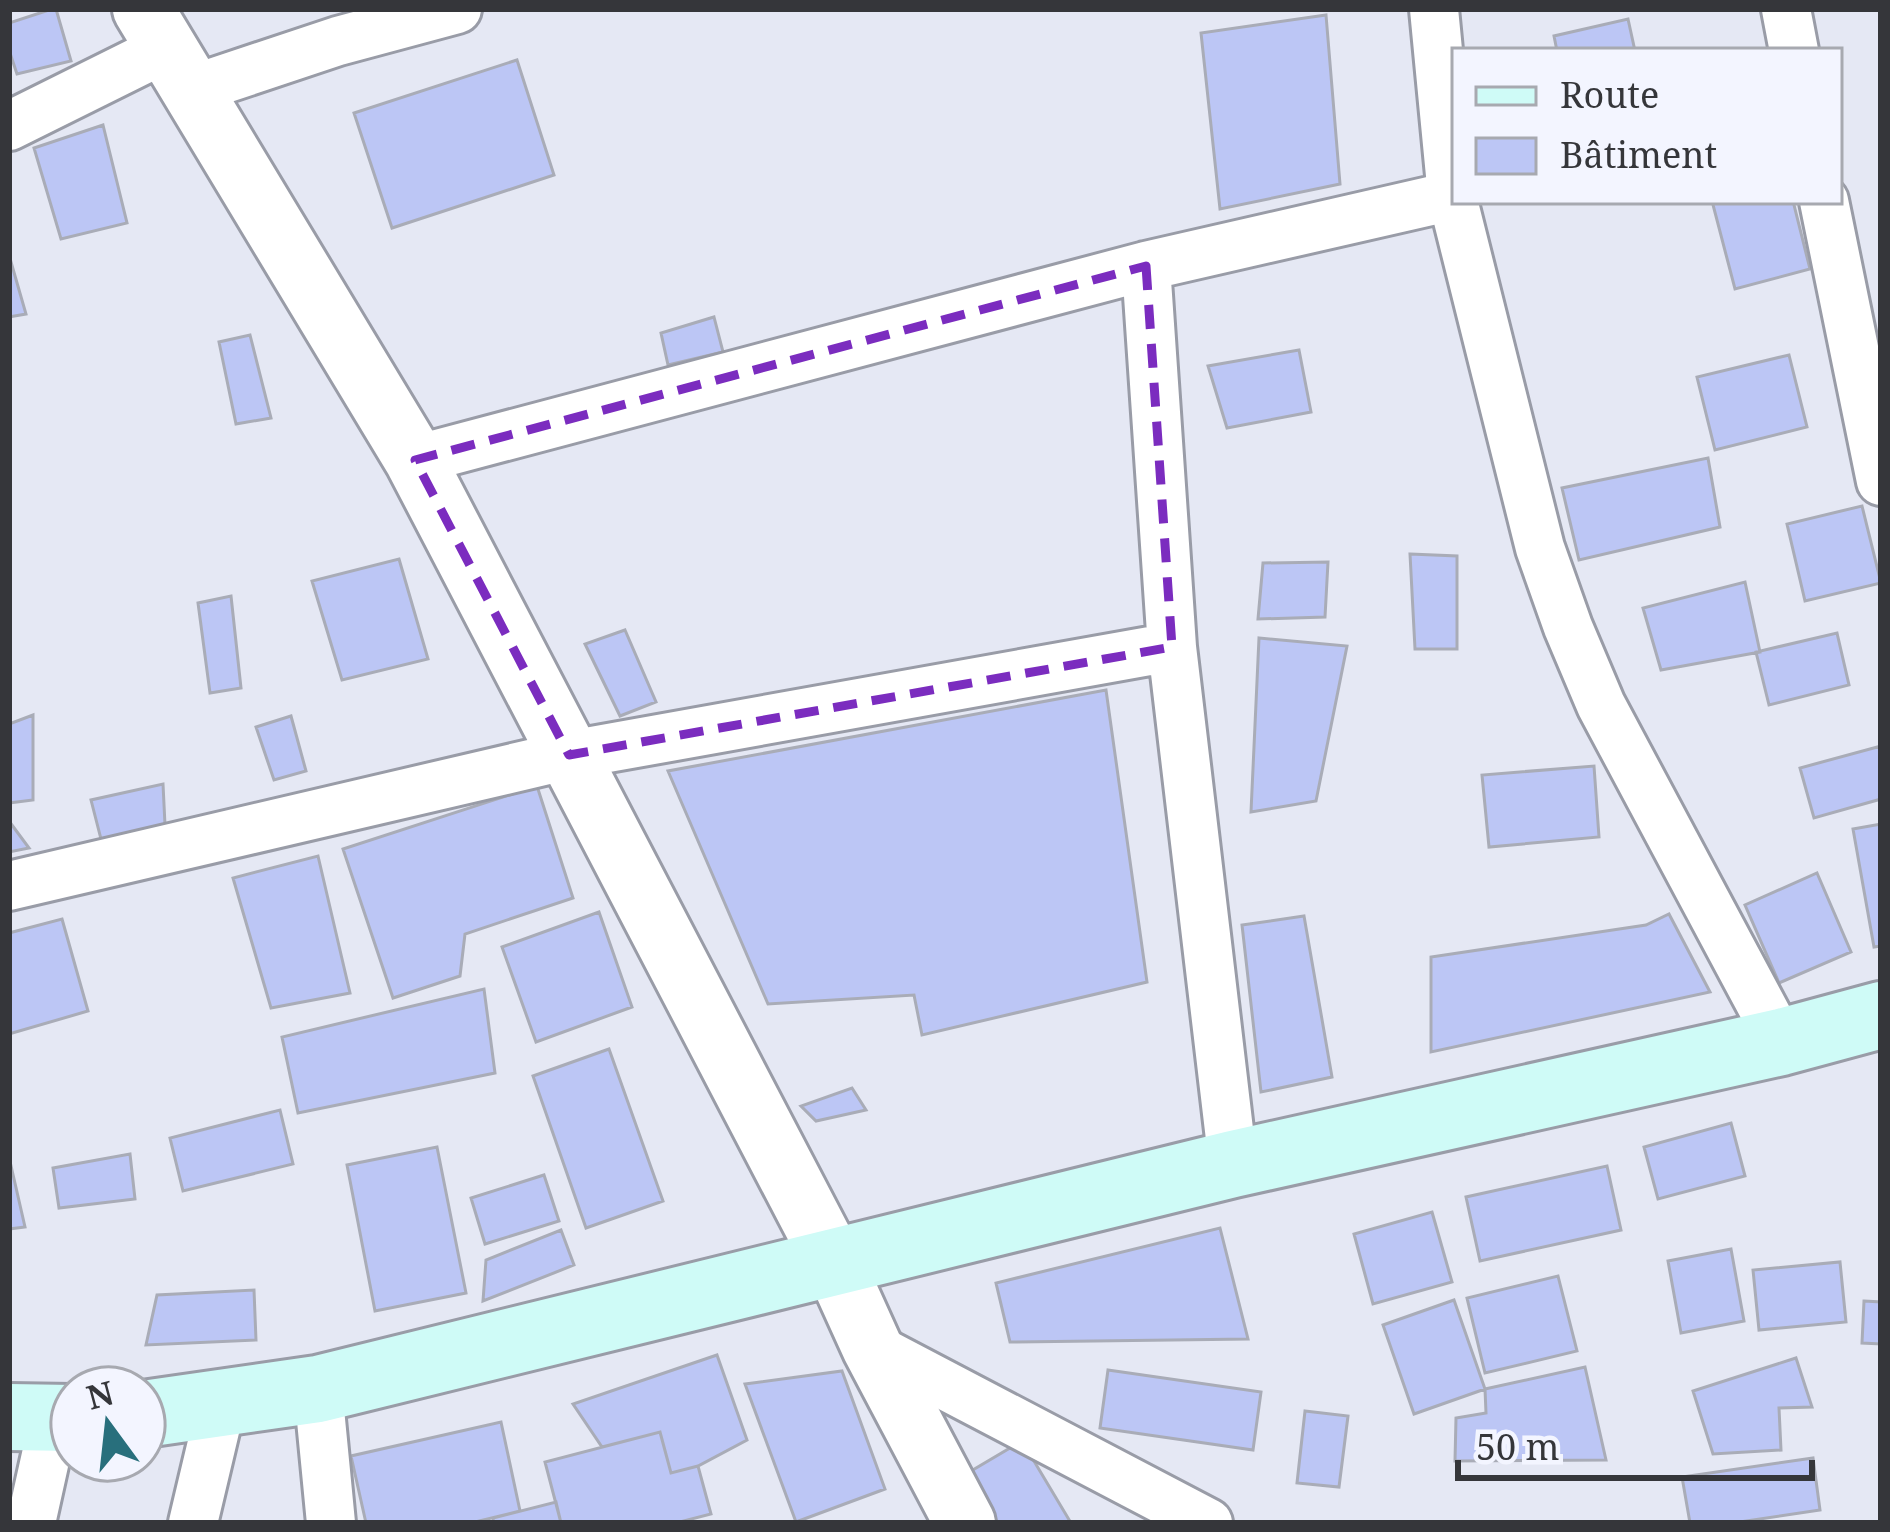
<svg xmlns="http://www.w3.org/2000/svg" width="1890" height="1532" font-family="'Noto Serif',serif">
  <style>
    .building { fill: #bcc6f5; stroke: #a9acb7; stroke-width: 3 }
    .lines { fill: none; stroke-linecap: round; stroke-linejoin: round }
    .minor-casing { stroke: #999ca7; stroke-width: 54 }
    .tertiary-casing { stroke: #999ca7; stroke-width: 66 }
    .secondary-casing { stroke: #999ca7; stroke-width: 72 }
    .minor { stroke: #fff; stroke-width: 48 }
    .tertiary { stroke: #fff; stroke-width: 60 }
    .secondary { stroke: #cffbf7; stroke-width: 66 }
    .marked { fill: none; stroke: #7b2cbf; stroke-width: 9; stroke-dasharray: 24 15; stroke-linejoin: round }
  </style>
  <rect width="100%" height="100%" fill="#e5e8f4"/>
  <path class="building" d="M52 9H56L71 61 17 74 9 50V23Z
    M1326 15 1340 184 1220 209 1201 33Z
    M1628 19 1635 51H1557L1554 36Z
    M517 60 554 175 392 228 354 113Z
    M103 125 127 223 61 239 34 148Z
    M1712 201H1793L1810 269 1735 289Z
    M9 255 26 314 9 317Z
    M714 317 723 352 668 365 661 333Z
    M250 335 271 418 236 424 219 342Z
    M1299 350 1311 412 1227 428 1208 366Z
    M1789 355 1807 427 1715 450 1697 377Z
    M1708 458 1720 527 1579 560 1562 488Z
    M1862 506 1881 583 1805 601 1787 524Z
    M1410 554 1457 556V649H1415Z
    M399 559 428 659 342 680 312 581Z
    M1328 562 1325 617 1258 619 1263 563Z
    M1745 582 1760 652 1661 670 1643 608Z
    M231 596 241 688 210 693 198 603Z
    M625 630 656 702 620 716 585 644Z
    M1837 633 1849 685 1769 705 1756 652Z
    M1259 638 1347 646 1316 801 1251 812Z
    M1106 690 1147 982 922 1035 914 995 768 1004 668 771Z
    M33 715V800L9 803V724Z
    M291 716 306 771 274 780 256 727Z
    M1881 746V799L1814 818 1800 768Z
    M1594 766 1599 837 1489 847 1482 775Z
    M163 784 165 825 101 839 91 800Z
    M537 786 573 898 465 934 460 976 393 998 343 849Z
    M9 821 29 848 9 852Z
    M1881 824V946L1874 947 1853 829Z
    M318 856 350 993 271 1008 233 878Z
    M1817 873 1851 952 1779 983 1745 905Z
    M599 912 632 1007 536 1042 502 947Z
    M1669 914 1710 992 1431 1052V957L1646 925Z
    M1304 916 1332 1077 1261 1092 1242 925Z
    M62 919 88 1011 9 1034V933Z
    M484 989 495 1073 298 1113 282 1037Z
    M609 1049 663 1201 586 1228 533 1076Z
    M852 1088 866 1110 816 1121 801 1106Z
    M280 1110 293 1164 183 1191 170 1138Z
    M1731 1123 1745 1176 1658 1199 1644 1147Z
    M437 1147 466 1293 375 1311 347 1165Z
    M130 1154 135 1199 59 1208 53 1168Z
    M9 1157 25 1227 9 1229Z
    M1607 1166 1621 1230 1480 1261 1466 1197Z
    M544 1175 559 1221 485 1244 471 1198Z
    M1432 1212 1452 1282 1373 1304 1354 1234Z
    M1220 1228 1248 1339 1010 1342 996 1283Z
    M561 1230 574 1265 483 1301 486 1260Z
    M1731 1249 1744 1321 1681 1333 1668 1261Z
    M1840 1262 1846 1322 1759 1330 1753 1270Z
    M1558 1276 1577 1351 1485 1373 1467 1298Z
    M254 1290 256 1340 146 1345 157 1295Z
    M1454 1300 1485 1389 1414 1414 1383 1325Z
    M1864 1301 1881 1302V1344L1862 1343Z
    M717 1355 747 1440 698 1466 671 1473 660 1432 602 1447 573 1404Z
    M1796 1358 1812 1407 1779 1408 1781 1450 1713 1454 1693 1391Z
    M1585 1367 1606 1460 1455 1461 1456 1418 1486 1413 1485 1389Z
    M1108 1370 1261 1392 1253 1450 1100 1428Z
    M842 1371 885 1489 796 1522 745 1384Z
    M1305 1411 1348 1416 1339 1487 1297 1483Z
    M501 1422 520 1511 471 1523H366L351 1456Z
    M660 1432 671 1473 698 1466 711 1514 676 1523H561L545 1462Z
    M1022 1441 1071 1523H995L966 1474Z
    M1813 1458 1820 1510 1733 1523H1690L1682 1477Z
    M556 1502 561 1523H494L493 1518Z"/>
  <g class="lines">
    <defs>
      <path id="minor" d="M1434 9 1452 196 1540 548 1568 627 1601 705 1781 1042
        M1786 9 1794 51
        M191 90 338 41 457 9
        M9 126 166 48
        M1824 201 1881 481
        M1146 266 1172 647 1233 1164
        M415 460 1146 266 1452 196
        M9 886 569 755 1172 647
        M872 1347 1208 1523
        M318 1389 331 1523
        M31 1523 54 1419
        M193 1523 221 1405"/>
      <path id="tertiary" d="M143 9 415 460 834 1263 872 1347 965 1523"/>
      <path id="secondary" d="M144 1414 318 1389 1233 1164 1781 1042 1881 1015
        M9 1417 72 1418"/>
    </defs>
    <use href="#minor" class="minor-casing"/>
    <use href="#tertiary" class="tertiary-casing"/>
    <use href="#secondary" class="secondary-casing"/>
    <use href="#minor" class="minor"/>
    <use href="#tertiary" class="tertiary"/>
    <use href="#secondary" class="secondary"/>
  </g>
  <path class="marked" d="M1146 266 1172 647 569 755 415 460Z"/>
  <rect width="1890" height="1532" fill="none" stroke="#35363a" stroke-width="24"/>
  <rect x="1452" y="48" width="390" height="156" fill="#f3f5ff" stroke="#a7a9b0" stroke-width="3"/>
  <rect x="1476" y="87" width="60" height="18" fill="#cffbf7" stroke="#a7a9b0" stroke-width="3"/>
  <text x="1560" y="108" font-size="36" fill="#35363a">Route</text>
  <rect x="1476" y="138" width="60" height="36" fill="#bcc6f5" stroke="#a7a9b0" stroke-width="3"/>
  <text x="1560" y="168" font-size="36" fill="#35363a">Bâtiment</text>
  <g transform="translate(108 1424) rotate(345)"><circle r="57" fill="#f3f5ff" stroke="#a7a9b0" stroke-width="3"/>
  <path d="M0-9L21 45L0 30L-21 45Z" fill="#286f7c"/>
  <text y="-18" font-size="33" font-weight="bold" text-anchor="middle" fill="#35363a">N</text>
  </g>
  <path d="M1458 1460v18h354v-18" fill="none" stroke="#35363a" stroke-width="6"/>
  <text x="1476" y="1460" font-size="36" fill="#35363a" stroke="#f3f5ff" stroke-width="9" paint-order="stroke">50 m</text>
</svg>
